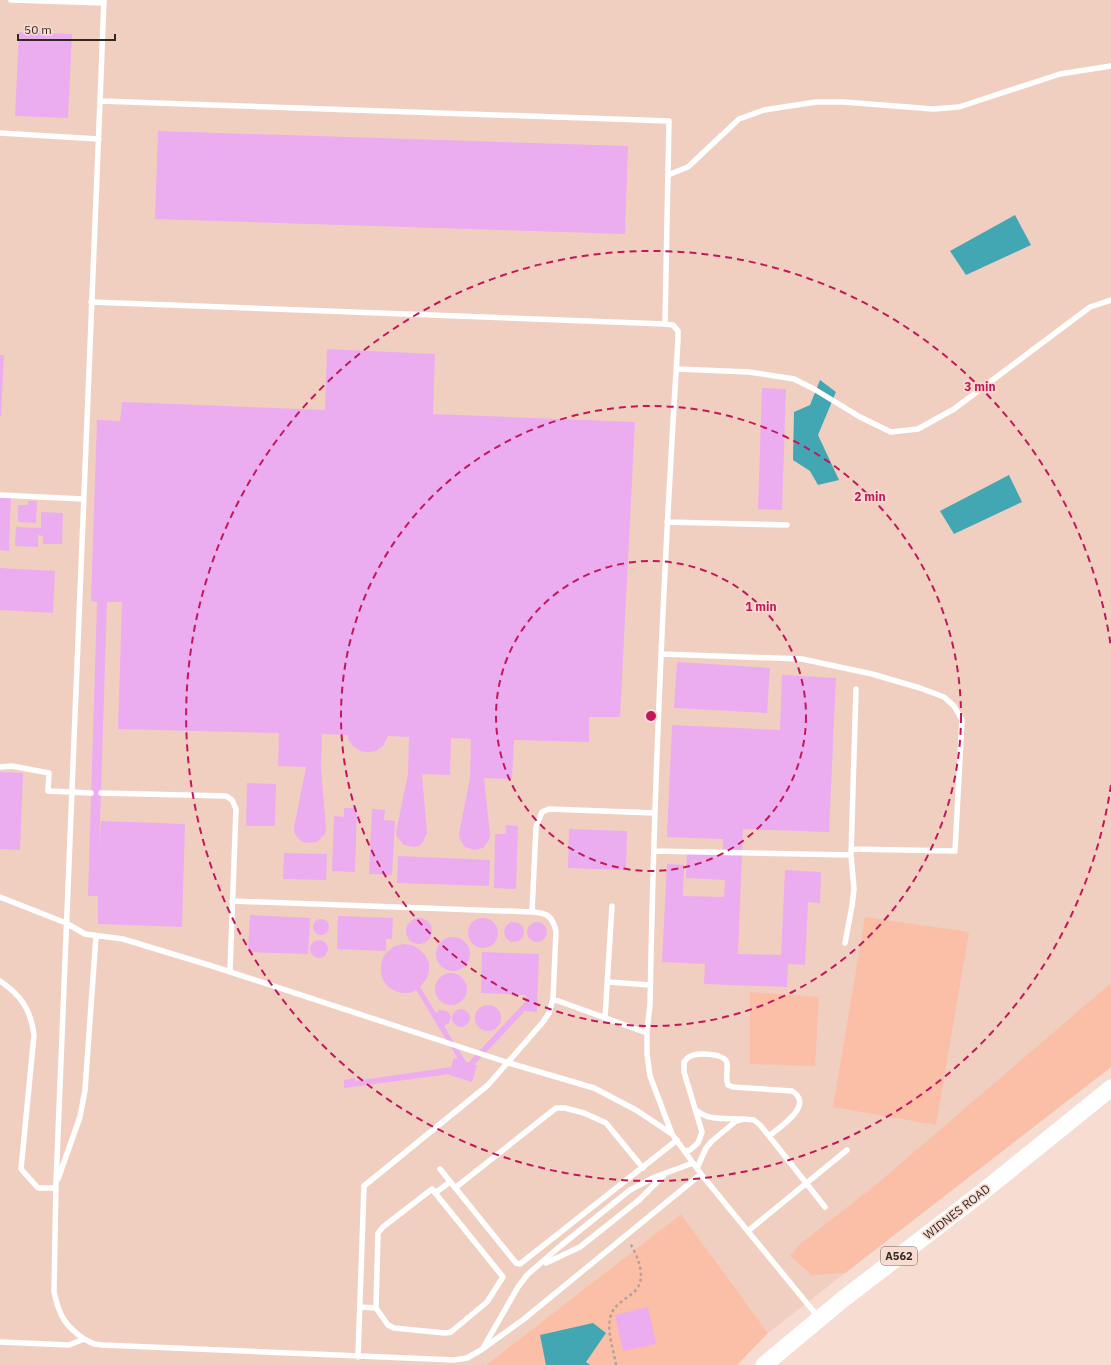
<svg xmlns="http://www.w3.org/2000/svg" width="1111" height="1365" font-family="'IBM Plex Sans',sans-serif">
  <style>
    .built { fill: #f0cfc1 }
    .green { fill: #fabfa6 }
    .water { fill: #42a7b3 }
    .building { fill: #ecacf0 }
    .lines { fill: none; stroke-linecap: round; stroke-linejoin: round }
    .path { stroke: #b6a198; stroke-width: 2.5; stroke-dasharray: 3 3; stroke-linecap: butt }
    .lane { stroke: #fff; stroke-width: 5.5 }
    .primary { stroke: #fff; stroke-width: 17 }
    .ring { fill: none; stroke: #c2185b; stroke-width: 2; stroke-dasharray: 7 5 }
    .labels { text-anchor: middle; stroke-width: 3.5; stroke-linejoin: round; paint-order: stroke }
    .shield { fill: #f6dcd1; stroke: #6c5d57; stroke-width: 1 }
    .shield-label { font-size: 11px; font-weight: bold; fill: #312723 }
    .street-label { font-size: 12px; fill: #312723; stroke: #f6dcd1 }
    .centre { fill: #c2185b; stroke: #f6dcd1; stroke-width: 2 }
    .ring-label { font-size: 12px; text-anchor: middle; font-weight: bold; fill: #c2185b; stroke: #f6dcd1; stroke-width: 3.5; stroke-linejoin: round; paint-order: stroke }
  </style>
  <rect width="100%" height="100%" fill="#f6dcd1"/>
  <path class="built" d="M0 0H1111V1067L768 1333 681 1214 486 1365H0Z"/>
  <path class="green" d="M865 917 969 932 936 1125 833 1107Z
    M1111 983V1067L845 1273 812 1275 790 1256 799 1245 878 1183Z
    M750 992 819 997 815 1066 750 1064Z
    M681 1214 768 1333 737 1365H486Z"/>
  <path class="water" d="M1015 215 1031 245 966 275 950 251Z
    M820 380 836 392 818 435 839 480 818 485 810 471 793 460 794 412 810 405Z
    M1009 475 1022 502 954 534 940 511Z
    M593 1323 606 1333 586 1362 590 1365H546L540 1335Z"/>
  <path class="building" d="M19 32 72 34 68 118 15 116Z
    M158 131 628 146 625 234 155 219Z
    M327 349 435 354 433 414 635 422 620 717H589V742L514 740 512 779 484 778 490 835 489 840 483 848 474 850 465 847 460 839 459 834 470 778 471 739 451 738 450 775 422 774 427 833 423 842 419 846 414 847 404 845 397 837 396 832 408 774 409 737 388 736 383 746 376 751 368 752 360 751 353 746 348 739V735L322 734 321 768 326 828 325 834 317 842 306 843 301 841 297 837 294 832V827L306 767 278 766 279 733 118 729 122 602H107L99 853 101 821 185 824 182 927 98 924V896H88L97 602 91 601 97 420 120 421 122 402 325 410Z
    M0 355H4L1 416H0Z
    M762 388 786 389 782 510 758 509Z
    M0 496H11L9 551 0 550Z
    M28 501H37L36 523 18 522V505H28Z
    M41 512 63 513 62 544H43V536L38 535V547L15 546 16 527 41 528Z
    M0 568 55 571 53 613 0 610Z
    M677 662 770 668 767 713 674 708Z
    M782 675 836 678 829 832 743 829 738 954 781 955 785 870 821 872 820 903 808 902 805 965 788 964 787 987 704 984 705 964 662 962 667 864 684 865 683 896 724 897 725 880 686 878 687 851 723 852V839L667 837 672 725 780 730Z
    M0 772 23 773 20 850 0 849Z
    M247 783 276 784 275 826H246Z
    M344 808H357L355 872 332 871 334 816 344 817Z
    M372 809 385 810 384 820 395 821 392 875 369 874Z
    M506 825 518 826 516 889 494 888 495 834H506Z
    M569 829 627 831 626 870 568 868Z
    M284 853 327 854 326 880 283 879Z
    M398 856 490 860 489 886 397 883Z
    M250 915 310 918 308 954 248 952Z
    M338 916 393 918 392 939H386V951L337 949Z
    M468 933a15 15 0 1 1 30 0a15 15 0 1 1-30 0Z
    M406 931a13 13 0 1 1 26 0a13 13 0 1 1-26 0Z
    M313 927a8 8 0 1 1 16 0a8 8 0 1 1-16 0Z
    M504 932a10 10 0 1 1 20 0a10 10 0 1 1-20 0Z
    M527 932a10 10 0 1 1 20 0a10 10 0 1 1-20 0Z
    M436 954a17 17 0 1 1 34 0a17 17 0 1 1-34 0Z
    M310 949a9 9 0 1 1 18 0a9 9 0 1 1-18 0Z
    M404 944 412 945 419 949 425 955 429 963V971L427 978 420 987 436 1013 440 1010H443L448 1012 450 1015 451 1017 449 1023 444 1026 466 1062 468 1063 525 1002 526 995 481 993 482 952 539 954 537 1012 525 1011 474 1065H477L472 1082 449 1075 450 1074 344 1088V1080L355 1078V1081L451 1067 454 1058 458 1059 416 990 410 993H402L395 991 388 987 383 980 381 973V965L383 957 388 951 395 946Z
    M435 989a16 16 0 1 1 32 0a16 16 0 1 1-32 0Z
    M475 1018a13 13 0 1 1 26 0a13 13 0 1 1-26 0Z
    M452 1018a9 9 0 1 1 18 0a9 9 0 1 1-18 0Z
    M648 1307 656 1344 623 1351 615 1315Z"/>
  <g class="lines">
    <path class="path" d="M616 1365C614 1350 607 1334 610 1319 612 1305 625 1300 634 1292 648 1279 638 1257 630 1243"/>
    <path class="lane" d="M11 0 104 3
      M100 101 104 0
      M0 133 99 139
      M668 175 688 167 739 119 764 110 816 102H844L933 109 959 107 1060 74 1111 66
      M91 302 665 324
      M677 369 749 372 794 379 814 389 860 417 891 432 918 429 954 409 1090 307 1111 300
      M0 495 83 499
      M667 522 787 525
      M661 654 802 659 872 674 920 688 944 697 954 706 962 720 955 851 851 849
      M0 767 12 766 49 773 48 791 91 793
      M101 793 226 796 232 800 236 809 230 971
      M654 851 851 855 856 689
      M0 897 66 923 85 934 123 939 212 966 509 1063 594 1088 636 1110 672 1134
      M232 901 532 912C548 913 552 916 556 931L553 999 549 1013 543 1022 488 1085 364 1186 358 1357
      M532 912 536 827 542 812 549 809 655 813
      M845 943 852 906 854 889 851 855
      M0 981C21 995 31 1010 34 1035L21 1169 38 1188H56
      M608 982 650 985
      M553 999 647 1033
      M605 1018 612 906
      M696 1110C708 1121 725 1118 741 1119
      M685 1151 690 1150 698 1143 702 1132 684 1072V1062C686 1060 687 1058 689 1057 696 1052 725 1053 727 1063 728 1071 725 1078 728 1085L733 1087 792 1091C815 1105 780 1127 769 1136
      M697 1168 706 1148 712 1141 736 1121 743 1119 754 1120 760 1125 769 1136 825 1207
      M440 1169 516 1263 520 1264 677 1140
      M58 1179 80 1117 85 1090 96 936
      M455 1188 556 1108H565L584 1113 606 1123 643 1168
      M435 1193 450 1182
      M748 1231 847 1150
      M546 1263 580 1247 639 1200 664 1175
      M360 1307 376 1308 378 1233 383 1227 432 1189 503 1277 487 1302 451 1332 445 1333 394 1328 388 1325 376 1308
      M84 1339C65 1326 59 1315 54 1292L56 1183 100 101 669 121 665 324 673 325 678 331V340C664 562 654 783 650 1005L647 1030V1054L650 1076 672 1134 701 1174 819 1318
      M0 1342 69 1345 84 1339 94 1344 103 1345 454 1360 467 1358 481 1350 524 1319 701 1174
      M483 1348 518 1287 527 1275 558 1248 630 1190 655 1177 693 1163"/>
    <path class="primary" d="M764 1365 842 1300 980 1194 1111 1088"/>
  </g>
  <g class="ring">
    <circle cx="651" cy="716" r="155"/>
    <circle cx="651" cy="716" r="310"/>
    <path d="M1111 785A465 465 0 1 1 1111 647"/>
  </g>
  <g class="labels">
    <rect class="shield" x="881" y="1247" width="36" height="18" rx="3"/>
    <g class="shield-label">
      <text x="899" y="1260">A562</text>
    </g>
    <g class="street-label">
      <text transform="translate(957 1212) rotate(-38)" y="4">WIDNES ROAD</text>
    </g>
  </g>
  <circle cx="651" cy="716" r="6" class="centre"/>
  <g class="ring-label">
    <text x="980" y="391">3 min</text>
    <text x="870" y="501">2 min</text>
    <text x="761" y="611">1 min</text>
  </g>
  <path d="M18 34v6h97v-6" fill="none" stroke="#312723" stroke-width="2"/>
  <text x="24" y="34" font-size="12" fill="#312723" stroke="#f6dcd1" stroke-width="3" paint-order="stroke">50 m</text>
</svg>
